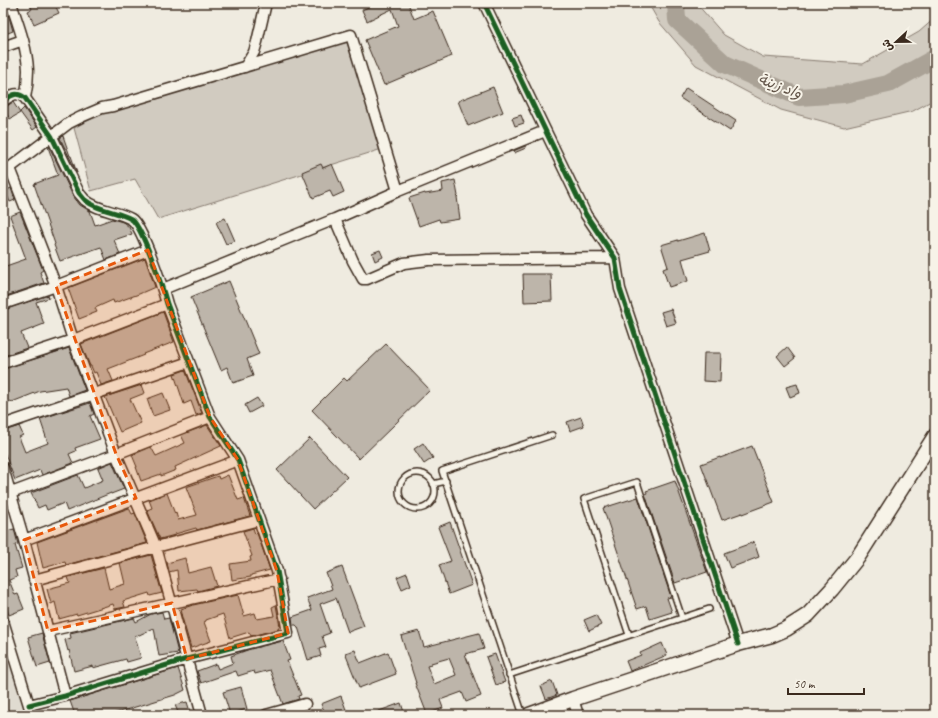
<svg xmlns="http://www.w3.org/2000/svg" width="938" height="718" font-family="Caveat,'Playpen Sans Arabic',sans-serif">
  <style>
    .built { fill: #e0dbd0 }
    .green { fill: #d1cbc0; stroke: #867a6f }
    .lines { fill: none; stroke-linecap: round; stroke-linejoin: round }
    .river { stroke: #aaa296; stroke-width: 18 }
    .building { fill: #bdb5aa; stroke: #3b2a1e; fill-rule: evenodd }
    .lane-casing { stroke: #3b2a1e; stroke-width: 8 }
    .street-casing { stroke: #3b2a1e; stroke-width: 13 }
    .secondary-casing { stroke: #3b2a1e; stroke-width: 17 }
    .lane { stroke: #f7f3e8; stroke-width: 5 }
    .street { stroke: #f7f3e8; stroke-width: 10 }
    .secondary { stroke: #f7f3e8; stroke-width: 14 }
    .cycleway-casing { stroke: #f7f3e8; stroke-width: 8 }
    .cycleway { stroke: #1b5e20; stroke-width: 5 }
    .marked { fill: #e8590c; fill-opacity: 0.2; stroke: #e8590c; stroke-width: 3; stroke-dasharray: 8 5; stroke-linejoin: round }
    .labels { text-anchor: middle; stroke-width: 4; stroke-linejoin: round; paint-order: stroke }
    .water-label { font-size: 15px; font-style: italic; fill: #625448; stroke: #f7f3e8 }
  </style>
  <rect width="100%" height="100%" fill="#efebe0"/>
  <filter id="ink" filterUnits="userSpaceOnUse"><feTurbulence type="fractalNoise" baseFrequency=".025" numOctaves="2"/><feDisplacementMap in="SourceGraphic" scale="8" xChannelSelector="R" yChannelSelector="G"/><feConvolveMatrix kernelMatrix="1 2 1 2 8 2 1 2 1" color-interpolation-filters="sRGB"/></filter>
  <g filter="url(#ink)">
    <path class="built" d="M3 642 25 715H3Z"/>
    <path class="green" d="M648 3H696L724 35 763 57 863 64 919 32 935 18V99L913 111 844 127 781 110 696 65 659 22Z
      M346 39 382 149 158 219 135 179 91 191 74 128 102 113Z"/>
    <g class="lines">
      <path class="river" d="M676 3 677 20 725 64 799 97 844 94 888 84 935 58"/>
    </g>
    <path class="building" d="M3 3H5L13 31 3 35Z
      M29 3H54L59 13 34 24 28 11 32 9Z
      M377 3H408L414 19 433 11 452 56 384 85 365 40 398 26 392 9 367 21 362 10Z
      M493 87 503 112 468 126 458 101Z
      M686 88 736 121 730 131 680 98Z
      M13 102 20 113 10 119 3 109V107L7 106Z
      M24 108 37 127 33 130 20 112Z
      M521 115 524 123 515 126 512 118Z
      M63 136 70 156H71L77 173 60 138Z
      M49 146 73 196 80 205 90 211 95 225 112 219 123 222 129 227 132 234 114 240 120 254 106 260 101 247 60 261 54 245 55 244 34 184 58 175 48 147Z
      M525 146 526 148 514 153 513 151Z
      M321 164 323 168 332 164 344 192 333 197 330 191 313 198 302 172Z
      M455 180 458 196 457 197 460 219 440 222 439 219 419 226 409 198 425 193V194L443 191 442 183Z
      M11 188 15 200 10 202 5 191Z
      M20 212 43 270 40 272 44 283 3 297V267L26 259 10 216Z
      M225 218 235 241 226 244 216 222Z
      M705 233 710 251 682 259 688 281 669 287 663 269 668 267 661 245 678 240V241Z
      M380 250 383 257 375 261 372 253Z
      M145 258 155 287 139 294 114 303 113 300 95 308 97 312 79 319 68 288Z
      M523 274H551L552 301 524 302Z
      M229 281 259 354 247 359 253 376 233 383 227 367 221 370 191 297Z
      M48 295 49 298 36 302 44 324 21 333 27 348 3 356V310Z
      M671 309 676 323 666 326 661 312Z
      M163 312 174 342 143 354 144 355 108 369 113 381 101 385 96 372 94 373 91 366H90L81 344Z
      M386 344 430 390 359 459 312 410 344 378 347 381Z
      M787 347 795 358 785 366 777 356Z
      M69 348 85 390 69 396 66 387 40 391 12 402 11 401 3 404V369Z
      M704 353H721L720 382 703 381Z
      M185 370 202 413 196 415 191 401 184 404 174 374Z
      M797 384 800 393 790 397 786 387Z
      M142 385 145 393 130 399 141 423 120 432 105 397Z
      M163 393 170 410 153 416 147 399Z
      M257 398 262 406 249 413 245 405Z
      M90 403 94 414 90 416 100 439 75 448 76 451 69 454 73 463 42 475 40 470 15 480 3 449V431L19 426 23 435 19 437 25 452 48 443 40 419Z
      M581 417 584 426 570 431 567 422Z
      M207 425 221 446 175 467 176 470 161 476V474L141 481 136 467H137L132 455 151 447 156 456 185 443 181 435Z
      M310 438 347 477 313 509 277 470Z
      M423 443 433 458 424 464 414 449Z
      M752 446 774 502 742 514V513L722 520 701 464 720 457V458Z
      M112 462 124 489 111 494V493L67 511 64 503 47 510 45 505 38 508 31 493 78 475 84 488 103 480 98 468Z
      M228 475 238 500 244 498 250 516 197 530 196 528 175 534V535L160 539 147 510 152 508 149 500 167 493 175 514 176 513 178 520 197 515 186 487 218 476 219 479Z
      M675 481 707 572 675 583 645 494 647 493 646 491Z
      M638 497 671 597 667 598 672 612 650 619 646 606 637 609 603 508Z
      M129 508 132 514 135 513 147 543 66 565 65 562 43 568 37 542Z
      M450 522 472 585 449 594 439 565 451 561 438 527Z
      M253 528 255 534 257 533 270 570 251 575V577L232 580 230 564 251 561 250 557 252 556 243 531Z
      M14 529 18 544 15 545 22 568 15 570 17 577 9 580 15 595 18 594 24 609 9 615 3 599V532Z
      M754 542 759 557 730 568 724 553Z
      M151 555 162 593 150 596 149 593 123 601 125 607 115 609 113 604 77 615V614L59 619 55 602 51 604 47 589 70 583 68 577 104 568 109 589 125 584 120 563Z
      M185 558 188 573 211 567 217 586 198 591 197 589 179 591 177 570 169 572 167 563Z
      M342 567 364 626 348 632 336 598 320 604 330 633 322 636 326 647 319 649 321 656 308 660 298 627 296 625H293L292 617 312 610 307 598 332 589 326 573Z
      M407 573 411 585 402 589 397 577Z
      M238 595 244 616 255 613 257 619 274 616 272 607 276 605 280 627H278L279 629 251 636 249 632 230 638 223 614 206 620V621L204 622 211 641 191 648 181 614H182L181 609 193 605Z
      M162 612 164 619 169 618 178 653 159 656 154 628 135 637 141 658 127 662 126 659 93 668V666L74 671 69 650 68 651 65 640 71 638 70 633 134 618 136 622 151 614Z
      M596 615 601 625 589 631 584 620Z
      M419 631 424 647 479 633 484 649 465 654 481 696 466 702 462 692 440 700 443 708 427 714 415 683H416L401 636ZM449 658 456 675 434 684 427 666 431 665V663Z
      M42 633 50 663 37 667 28 637Z
      M283 641 290 660 287 661 301 695 298 696 299 699 283 704 270 670 255 674 254 671 238 676 236 671 201 683 197 671 216 664 218 669 233 663 231 656 250 649Z
      M662 643 667 655 630 671 626 661 641 655 640 653Z
      M355 650 360 663 388 652 396 674 359 688 345 653Z
      M495 654 505 682 496 685 486 657Z
      M178 668 185 690 175 695 109 715H91L90 712 83 715H75L70 701Z
      M552 681 557 695 546 699 541 686Z
      M241 687 247 709 230 714 223 692Z
      M341 696 348 715H326L321 704Z
      M187 702 191 715H179L175 705Z
      M401 703 405 715H371V714Z"/>
    <g class="lines">
      <defs>
        <path id="lane" d="M399 491a18 18 0 1 1 36 0a18 18 0 1 1-36 0Z
          M433 484 446 481
          M629 635 584 499 637 482 682 618
          M509 675 709 609
          M523 715 442 471 552 435"/>
        <path id="street" d="M11 3C18 24 27 47 28 70 28 79 27 89 25 98
          M484 3 586 215 615 258 620 289 738 644
          M3 47 23 40
          M245 67 254 52 257 42 266 3
          M3 101C12 95 16 91 25 98L52 137 79 193C81 195 83 198 85 200 98 211 117 211 131 219 142 225 163 289 167 304L210 417 238 460 277 571 288 633 187 659 65 696 29 705
          M10 168 56 286 73 340 116 454 156 547 202 715
          M3 173 69 123 81 117 102 108 113 106 351 35 398 191
          M335 219 353 261 363 279H367L404 263 429 260 615 258
          M163 289 335 219 398 191 545 131
          M3 304 56 286 148 250
          M3 363 73 340 167 304
          M3 425 189 362
          M3 468 24 540 65 696
          M3 496 116 454 210 417
          M24 540 238 460
          M34 580 156 547 259 520
          M3 621 32 715
          M48 631 279 579
          M573 699 578 715
          M266 715 305 704"/>
        <path id="secondary" d="M529 715 573 699 738 644 772 635 786 629 808 615 832 589 858 557 935 436"/>
      </defs>
      <use href="#lane" class="lane-casing"/>
      <use href="#street" class="street-casing"/>
      <use href="#secondary" class="secondary-casing"/>
      <use href="#lane" class="lane"/>
      <use href="#street" class="street"/>
      <use href="#secondary" class="secondary"/>
      <defs>
        <path id="cycleway" d="M484 3 586 215 615 258 620 289 738 644
          M3 101C12 95 16 91 25 98L52 137 79 193C81 195 83 198 85 200 98 211 117 211 131 219 142 225 163 289 167 304L210 417 238 460 277 571 288 633 187 659 65 696 29 705"/>
      </defs>
      <use href="#cycleway" class="cycleway-casing"/>
      <use href="#cycleway" class="cycleway"/>
    </g>
  </g>
  <path class="marked" d="M148 250 210 417 238 460 277 571 288 633 187 659 172 603 48 631 24 540 136 498 116 454 56 286Z"/>
  <g class="labels">
    <g class="water-label">
      <text transform="translate(780 86) rotate(21)" y="5">واد زينة</text>
    </g>
  </g>
  <rect width="938" height="718" fill="none" stroke="#f7f3e8" stroke-width="16"/>
  <rect x="8" y="8" width="922" height="702" fill="none" stroke="#3b2a1e" stroke-width="1.5" filter="url(#ink)"/>
  <g transform="translate(896 42) rotate(248)" stroke="#f7f3e8" stroke-width="3" paint-order="stroke">
  <path d="M0-3L7 15L0 10L-7 15Z" fill="#3b2a1e"/>
  <text y="-6" font-size="11" font-weight="bold" text-anchor="middle" fill="#3b2a1e">ش</text>
  </g>
  <path d="M788 688v6h76v-6" fill="none" stroke="#3b2a1e" stroke-width="2"/>
  <text x="794" y="688" font-size="12" fill="#3b2a1e" stroke="#f7f3e8" stroke-width="3" paint-order="stroke">50 m</text>
</svg>
